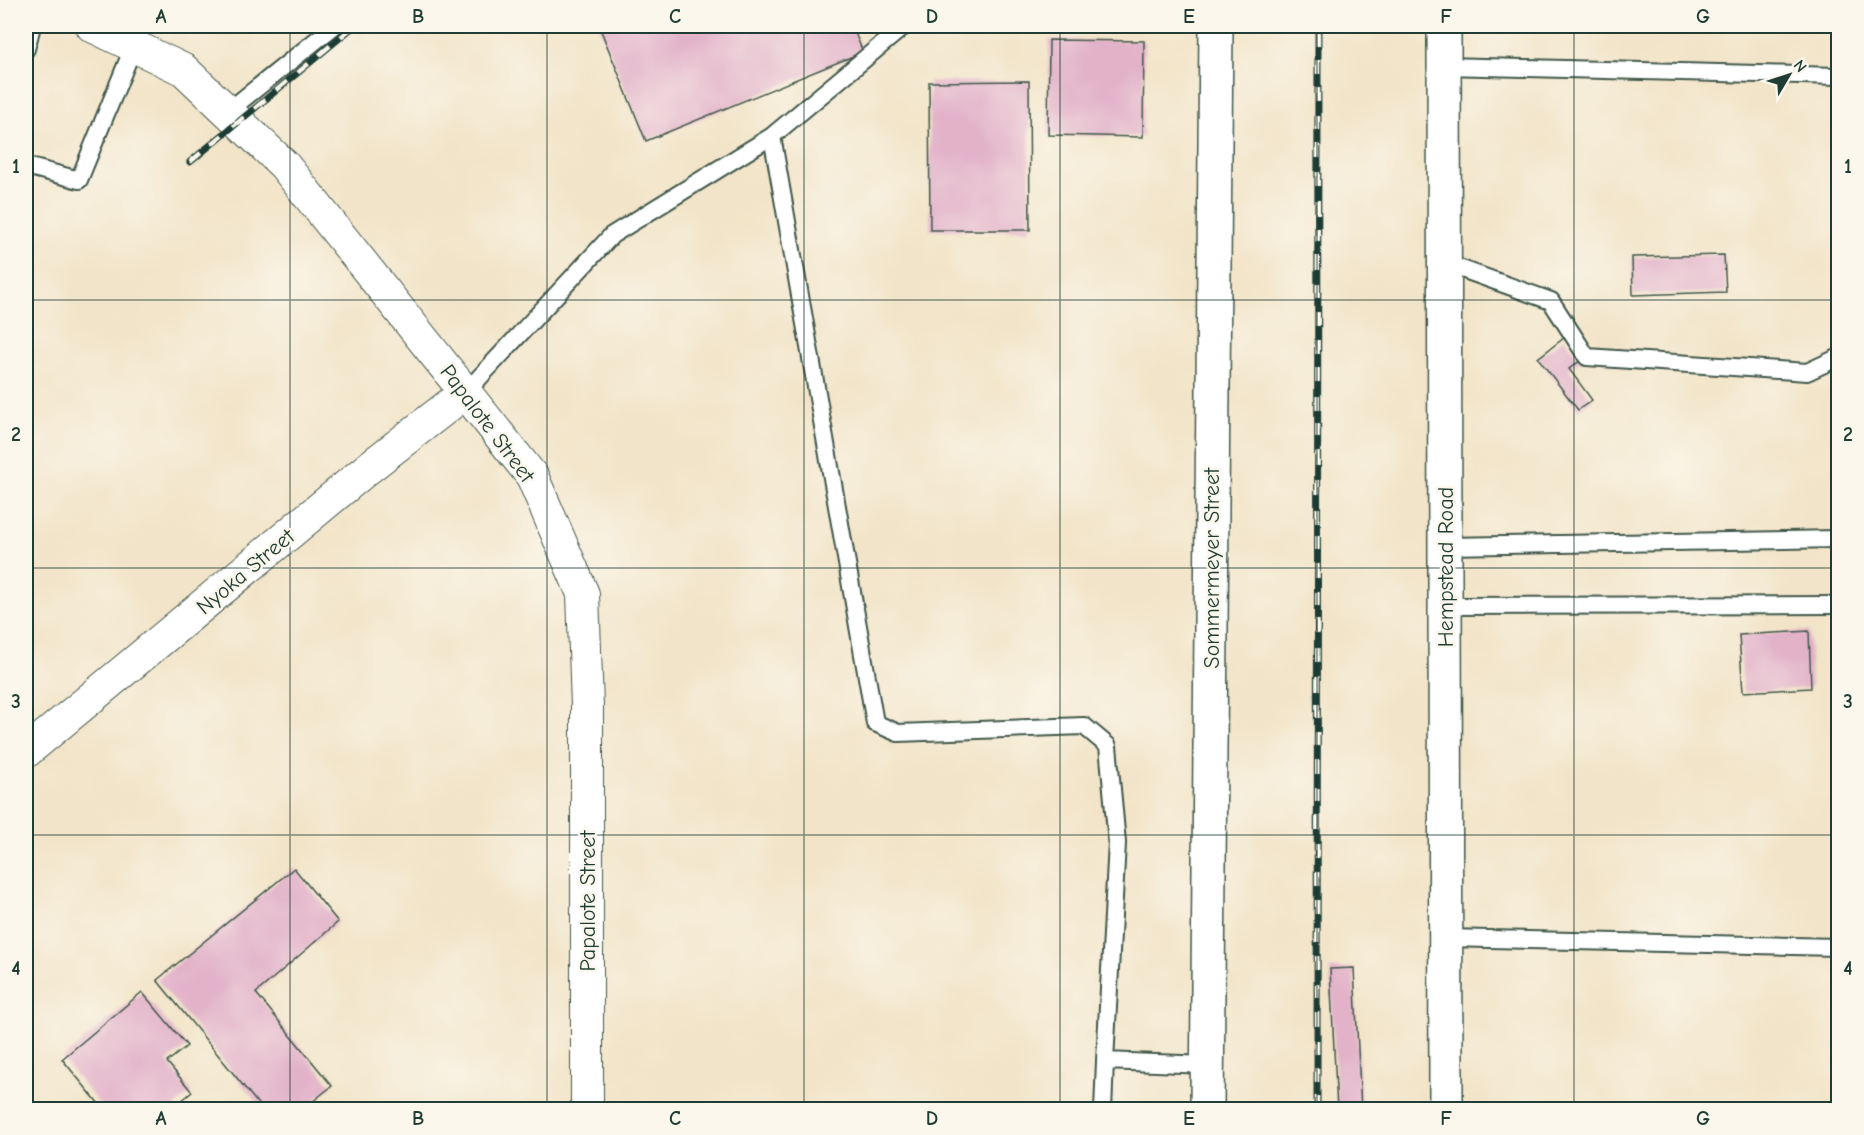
<svg xmlns="http://www.w3.org/2000/svg" width="1864" height="1135" font-family="'Comic Neue',sans-serif">
  <style>
    .building { fill: #e2b2c9 }
    .lines { fill: none; stroke-linecap: round; stroke-linejoin: round }
    .lane-casing { stroke: #3f564a; stroke-width: 20 }
    .street-casing { stroke: #3f564a; stroke-width: 34 }
    .secondary-casing { stroke: #3f564a; stroke-width: 36 }
    .lane { stroke: #fff; stroke-width: 16 }
    .street { stroke: #fff; stroke-width: 32 }
    .secondary { stroke: #fff; stroke-width: 33 }
    .rail-casing { stroke: #1f3d34; stroke-width: 7 }
    .rail { stroke: #fbf7ec; stroke-width: 4.5; stroke-dasharray: 14; stroke-linecap: butt }
    .grid { fill: none; stroke: #1f3d34; stroke-width: 1.5; stroke-opacity: 0.55 }
    .labels { text-anchor: middle; stroke-width: 5; stroke-linejoin: round; paint-order: stroke }
    .street-label { font-size: 22px; fill: #1f3d34; stroke: #fbf7ec }
    .neatline { fill: none; stroke: #1f3d34; stroke-width: 2 }
    .grid-label { font-size: 20px; text-anchor: middle; font-weight: bold; fill: #1f3d34 }
  </style>
  <rect width="100%" height="100%" fill="#fbf7ec"/>
  <filter id="ink" filterUnits="userSpaceOnUse"><feTurbulence type="fractalNoise" baseFrequency=".0167" numOctaves="2"/><feDisplacementMap in="SourceGraphic" scale="12" xChannelSelector="R" yChannelSelector="G"/><feConvolveMatrix kernelMatrix="1 2 1 2 8 2 1 2 1" color-interpolation-filters="sRGB"/></filter>
  <filter id="wash" filterUnits="userSpaceOnUse"><feTurbulence type="fractalNoise" baseFrequency=".008" numOctaves="4" result="noise"/><feDisplacementMap in="SourceGraphic" scale="24" xChannelSelector="R" yChannelSelector="G"/><feGaussianBlur stdDeviation="1.35" result="paint"/><feColorMatrix in="noise" values="0 0 0 0 0 0 0 0 0 0 0 0 0 0 0 0 0 1.4 0 .05"/><feComposite in="paint" operator="in"/></filter>
  <g filter="url(#wash)">
    <rect width="100%" height="100%" fill="#f2e4c8"/>
    <g id="blocks">
      <path class="building" d="M599 26H852L863 52 646 141Z
        M1783 26H1838V28H1783Z
        M1049 40 1144 41 1143 137 1048 135Z
        M1029 81 1030 230H930L929 82Z
        M1724 255 1726 292 1633 295 1632 257Z
        M1564 338 1581 360 1569 369 1592 400 1578 410 1538 358Z
        M1809 631 1811 688 1743 692 1739 635Z
        M294 868 338 922 256 993 332 1086 302 1110H263L157 980Z
        M1354 968 1361 1110H1337L1330 969Z
        M142 992 187 1046 167 1062 192 1092 175 1106 178 1110H104L62 1059Z"/>
    </g>
  </g>
  <g filter="url(#ink)">
    <use href="#blocks" fill-opacity="0" stroke="#3f564a" stroke-width="1.5"/>
    <g class="lines">
      <defs>
        <path id="lane" d="M26 49 32 26
          M1444 66 1838 76
          M227 112 334 26
          M772 136 875 723 898 733 1084 726 1108 746 1117 843 1105 1061
          M26 166 79 180 142 26
          M1445 263 1551 301 1587 357 1807 372 1835 359
          M466 392 612 235 772 136 904 26
          M1445 546 1838 539
          M1445 606 1838 605
          M1446 938 1838 947
          M1103 1110 1105 1061 1207 1065"/>
        <path id="street" d="M92 26 184 70 284 165 532 476 583 594 587 706V1110
          M26 752 367 469 466 392"/>
        <path id="secondary" d="M1444 26 1446 1110
          M1207 1110 1216 26"/>
      </defs>
      <use href="#lane" class="lane-casing"/>
      <use href="#street" class="street-casing"/>
      <use href="#secondary" class="secondary-casing"/>
      <use href="#lane" class="lane"/>
      <use href="#street" class="street"/>
      <use href="#secondary" class="secondary"/>
      <defs>
        <path id="rail" d="M190 162 354 26
          M1317 1110 1318 26"/>
      </defs>
      <use href="#rail" class="rail-casing"/>
      <use href="#rail" class="rail"/>
    </g>
  </g>
  <path class="grid" d="M290 26V1110M547 26V1110M804 26V1110M1060 26V1110M1317 26V1110M1574 26V1110M26 300H1838M26 568H1838M26 835H1838"/>
  <g class="labels">
    <g class="street-label">
      <text transform="translate(488 423) rotate(53)" y="8">Papalote Street</text>
      <text transform="translate(1445 567) rotate(-90)" y="8">Hempstead Road</text>
      <text transform="translate(1211 568) rotate(-90)" y="8">Sommermeyer Street</text>
      <text transform="translate(245 571) rotate(-40)" y="8">Nyoka Street</text>
      <text transform="translate(587 901) rotate(-90)" y="8">Papalote Street</text>
    </g>
  </g>
  <rect width="1864" height="1135" fill="none" stroke="#fbf7ec" stroke-width="66"/>
  <g transform="translate(1789 75) rotate(51)" stroke="#fbf7ec" stroke-width="4.5" paint-order="stroke">
  <path d="M0-4.5L10 22L0 15L-10 22Z" fill="#1f3d34"/>
  <text y="-9" font-size="16" font-weight="bold" text-anchor="middle" fill="#1f3d34">N</text>
  </g>
  <rect x="33" y="33" width="1798" height="1069" class="neatline"/>
  <g class="grid-label">
    <text x="161" y="23">A</text>
    <text x="418" y="23">B</text>
    <text x="675" y="23">C</text>
    <text x="932" y="23">D</text>
    <text x="1189" y="23">E</text>
    <text x="1446" y="23">F</text>
    <text x="1703" y="23">G</text>
    <text x="16" y="173">1</text>
    <text x="1848" y="173">1</text>
    <text x="16" y="441">2</text>
    <text x="1848" y="441">2</text>
    <text x="16" y="708">3</text>
    <text x="1848" y="708">3</text>
    <text x="16" y="975">4</text>
    <text x="1848" y="975">4</text>
    <text x="161" y="1125">A</text>
    <text x="418" y="1125">B</text>
    <text x="675" y="1125">C</text>
    <text x="932" y="1125">D</text>
    <text x="1189" y="1125">E</text>
    <text x="1446" y="1125">F</text>
    <text x="1703" y="1125">G</text>
  </g>
</svg>
